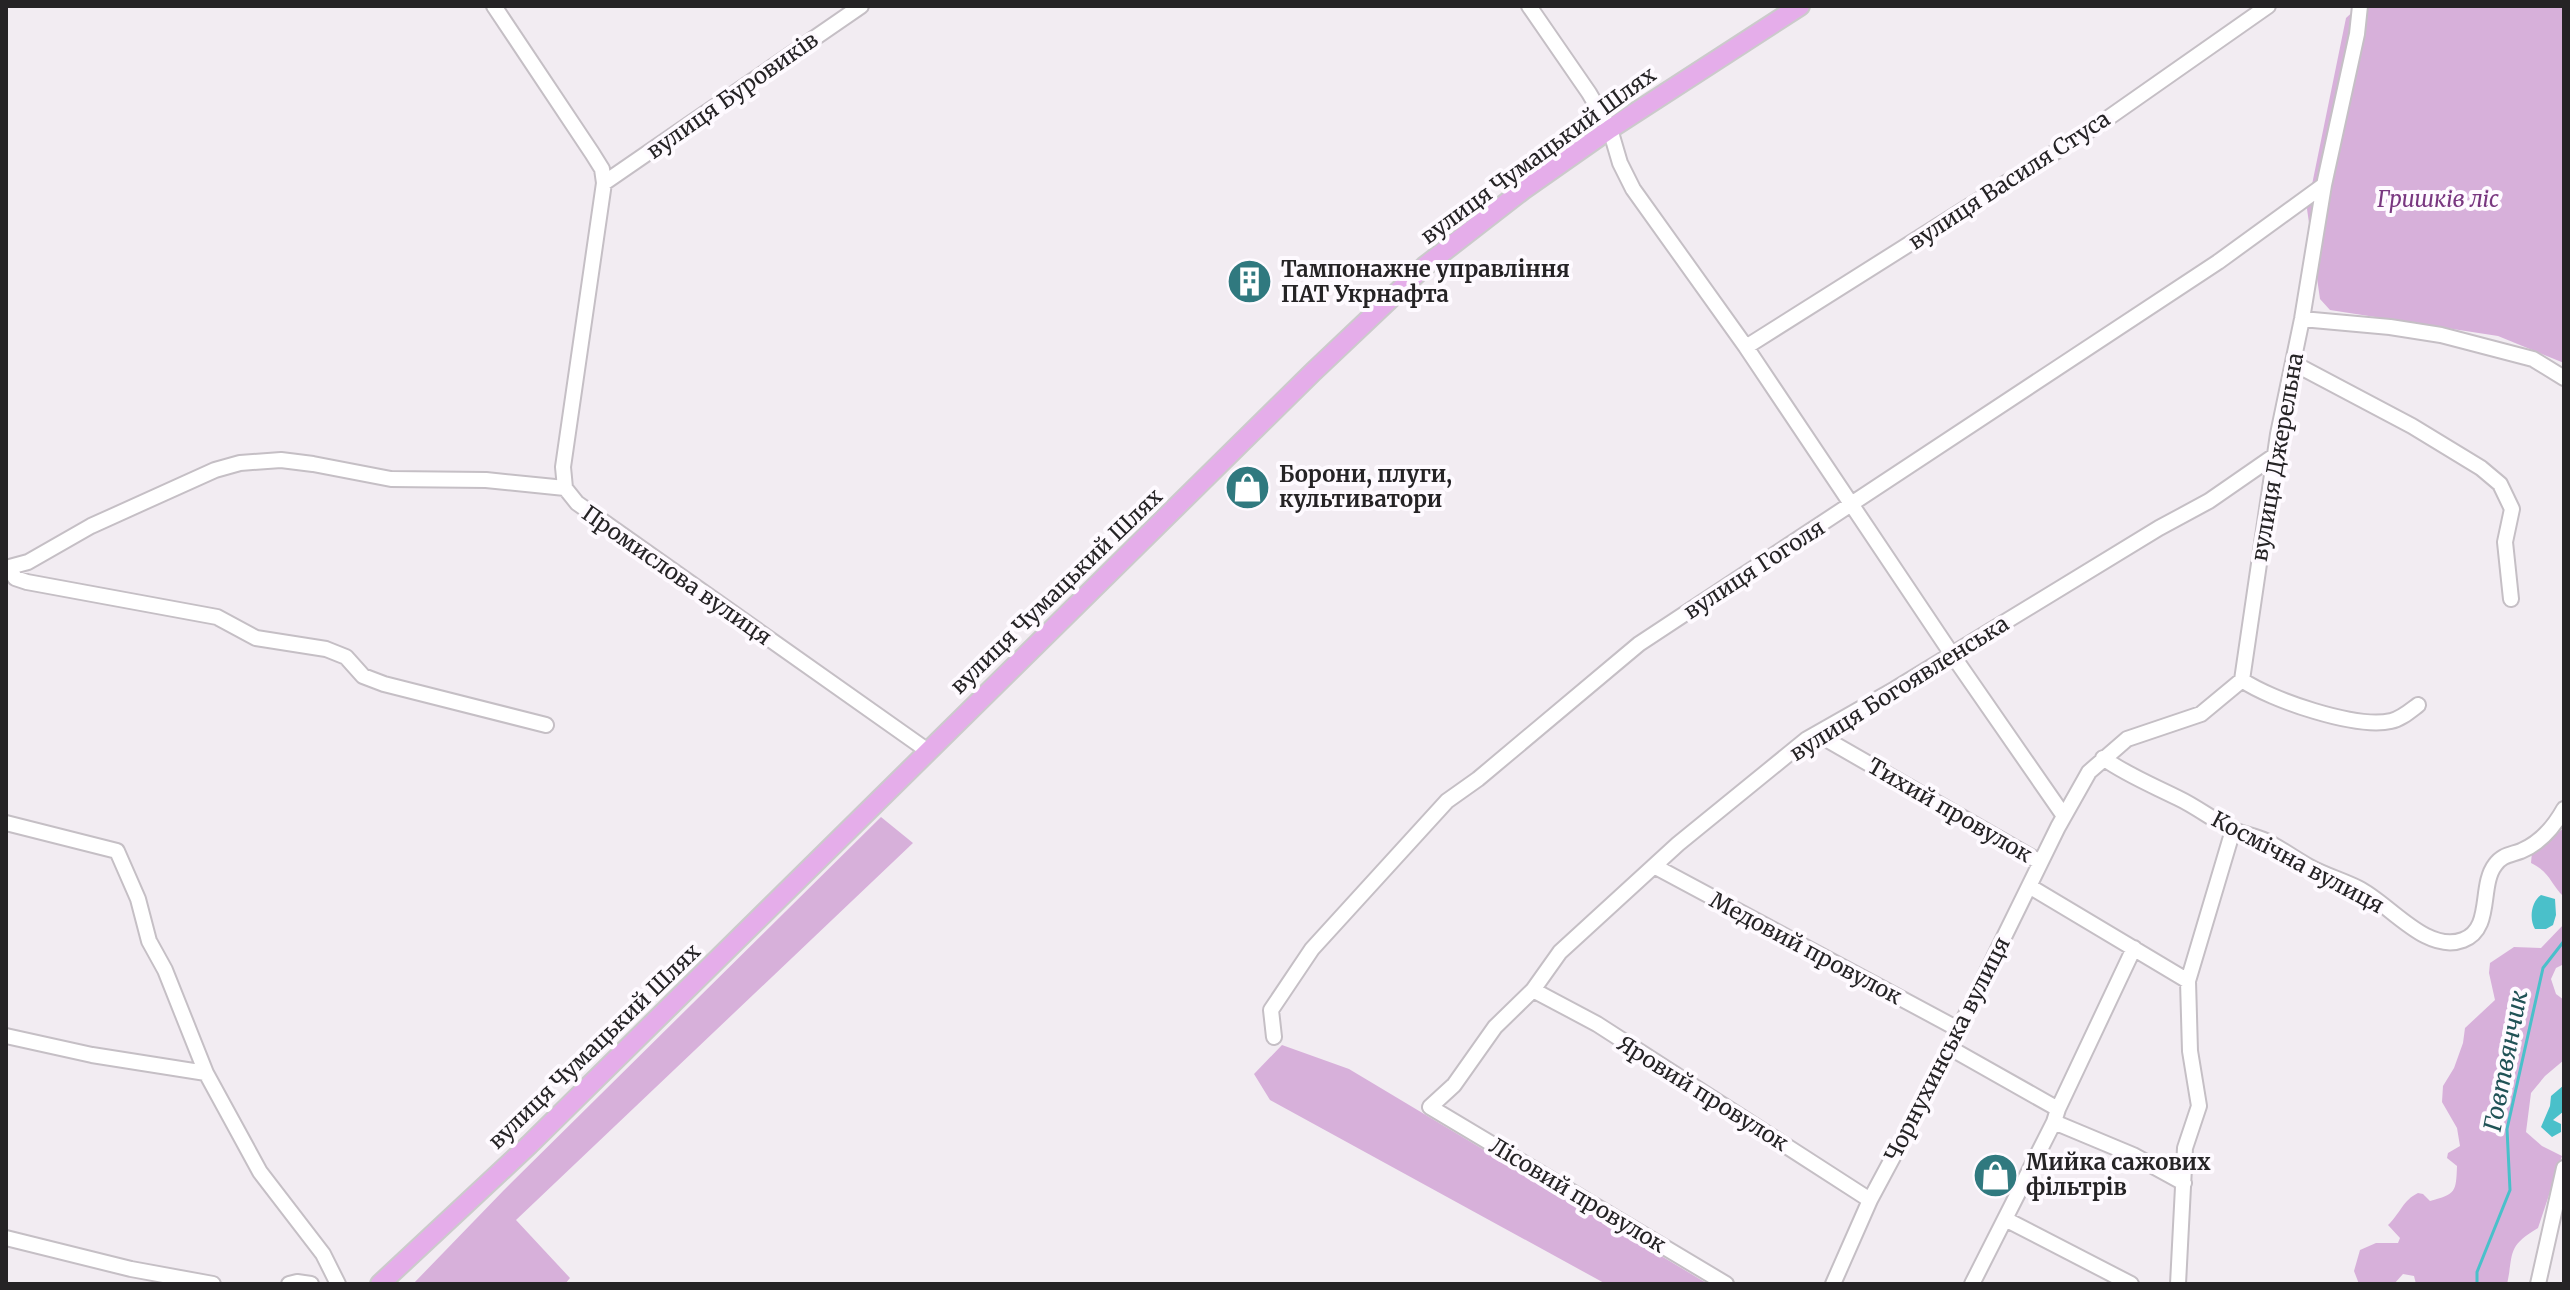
<svg xmlns="http://www.w3.org/2000/svg" width="2570" height="1290" font-family="Merriweather,serif">
  <style>
    .green { fill: #d7b0da }
    .water { fill: #4ac0ca }
    .lines { fill: none; stroke-linecap: round; stroke-linejoin: round }
    .stream { stroke: #4ac0ca; stroke-width: 3 }
    .minor-casing { stroke: #c5bfc5; stroke-width: 18 }
    .major-casing { stroke: #cbcacb; stroke-width: 22 }
    .minor { stroke: #fff; stroke-width: 14 }
    .major { stroke: #e5adea; stroke-width: 18 }
    .labels { text-anchor: middle; stroke-width: 8; stroke-linejoin: round; paint-order: stroke }
    .street-label { font-size: 22px; fill: #252325; stroke: #fefaff }
    .park-label { font-size: 22px; font-style: italic; fill: #793780; stroke: #fefaff }
    .poi-label { font-size: 22px; font-weight: bold; fill: #252325; stroke: #fefaff; text-anchor: start }
    .water-label { font-size: 24px; font-style: italic; fill: #205256; stroke: #fefaff }
  </style>
  <rect width="100%" height="100%" fill="#f2ecf2"/>
  <path class="green" d="M2359 6H2564V363L2498 336 2330 310 2320 299 2307 209 2346 18Z
    M881 817 913 843 516 1220 570 1278 565 1284H413L504 1190Z
    M2564 828V897C2549 882 2551 873 2531 863L2532 852Z
    M2564 924V964L2556 968 2551 979 2556 994 2564 1000V1060L2545 1076 2531 1093 2526 1132 2542 1146 2562 1156 2538 1228C2506 1247 2514 1253 2507 1284H2416L2414 1276 2403 1274 2394 1284H2359L2354 1271 2360 1250 2376 1243H2398L2400 1238 2388 1225C2400 1214 2403 1200 2418 1193L2423 1194 2430 1201C2456 1194 2456 1192 2457 1166L2447 1158 2448 1153 2460 1146 2457 1128 2442 1102 2443 1086 2454 1068 2463 1043 2465 1028 2495 1000 2489 973 2490 963 2514 947 2541 948Z
    M1282 1045 1349 1069 1708 1284H1606L1270 1100 1254 1074Z"/>
  <path class="water" d="M2541 895 2555 899 2556 915 2553 925 2546 929H2535C2529 919 2531 902 2541 895Z
    M2564 1085V1111L2553 1120 2561 1124V1132L2552 1137 2541 1127 2550 1106 2551 1096Z"/>
  <g class="lines">
    <path class="stream" d="M2477 1284V1272L2510 1190 2507 1129 2543 968 2564 941"/>
    <defs>
      <path id="minor" d="M494 6 592 153 602 169 604 183 563 467 565 488 577 503 928 751
        M1529 6 1589 93 1610 129 1620 163 1633 189 1746 347 1951 653 2064 816
        M604 183 861 6
        M2302 319 2390 327 2441 335 2533 359 2564 378
        M1746 347 2101 123 2268 6
        M2293 363 2412 426 2481 468 2500 484 2512 509 2505 542 2511 599
        M9 567 15 578 27 582 217 617 256 638 326 649 346 657 363 676 384 684 546 725
        M6 568 28 562 91 526 215 470 240 463 281 460 313 464 391 479 486 480 565 488
        M2242 680C2271 700 2356 729 2391 721 2401 719 2410 711 2418 705
        M1817 734 2040 862
        M2103 758C2127 775 2152 785 2178 798 2197 807 2213 820 2231 829 2242 834 2255 836 2266 841 2280 848 2294 858 2308 866 2324 875 2342 880 2358 888 2389 903 2426 954 2463 940 2493 929 2479 886 2495 865 2502 855 2510 855 2521 851 2540 843 2554 827 2564 809
        M6 823 117 851 138 899 149 941 165 970 206 1073 260 1172 323 1254 338 1284
        M1654 866 1958 1029
        M2029 886 2188 981
        M1533 990 1597 1024 1870 1200
        M6 1036 92 1055 206 1073
        M1274 1037 1271 1010 1312 949 1447 801 1478 779 1639 644 2218 262 2324 185
        M1950 1048 2058 1109
        M2054 1122 2133 1155 2184 1183
        M2005 1219 2131 1284
        M6 1238 131 1269 213 1284
        M289 1284 297 1282 311 1284
        M1726 1284 1430 1107 1454 1085 1495 1027 1533 990 1560 952 1678 844 1807 739 1895 689 2159 528 2209 501 2274 456
        M1833 1284 1870 1200 1930 1088 2058 827 2089 772 2127 739 2201 714 2242 680 2278 434 2302 319 2324 185 2357 34 2360 6
        M1972 1284 2054 1122 2058 1109 2134 948
        M2178 1284 2185 1148 2199 1106 2190 1051 2188 981 2233 830
        M2538 1284 2564 1168"/>
      <path id="major" d="M380 1284 529 1145 1313 372 1425 266 1523 190 1610 129 1800 6"/>
    </defs>
    <use href="#minor" class="minor-casing"/>
    <use href="#major" class="major-casing"/>
    <use href="#minor" class="minor"/>
    <use href="#major" class="major"/>
  </g>
  <defs>
    <symbol id="building-disc" viewBox="-11 -11 22 22"><circle r="9.5" fill="#30797f" stroke="#fefaff"/><path d="M-4-6H4V6H1V3H-1V6H-4ZM-2.5-4.3h1.7v1.8h-1.7ZM.8-4.3h1.7v1.8H.8ZM-2.5-1h1.7V.8h-1.7ZM.8-1h1.7V.8H.8Z" fill="#fff"/></symbol>
    <symbol id="shop-disc" viewBox="-11 -11 22 22"><circle r="9.5" fill="#30797f" stroke="#fefaff"/><path d="M-5-2.5h2.3a2.7 3.5 0 0 1 5.4 0H5L5.5 6h-11ZM-1.5-2.5h3a1.5 2.3 0 0 0-3 0Z" fill="#fff"/></symbol>
  </defs>
  <g fill-rule="evenodd">
    <use href="#building-disc" x="1224" y="256" width="51" height="51"/>
    <use href="#shop-disc" x="1222" y="462" width="51" height="51"/>
    <use href="#shop-disc" x="1970" y="1150" width="51" height="51"/>
  </g>
  <g class="labels">
    <g class="street-label">
      <text transform="translate(732 95) rotate(-35)" y="8">вулиця Буровиків</text>
      <text transform="translate(1538 155) rotate(-36)" y="8">вулиця Чумацький Шлях</text>
      <text transform="translate(2009 180) rotate(-33)" y="8">вулиця Василя Стуса</text>
      <text transform="translate(2277 457) rotate(-80)" y="8">вулиця Джерельна</text>
      <text transform="translate(1754 569) rotate(-33)" y="8">вулиця Гоголя</text>
      <text transform="translate(677 575) rotate(35)" y="8">Промислова вулиця</text>
      <text transform="translate(1056 591) rotate(-44)" y="8">вулиця Чумацький Шлях</text>
      <text transform="translate(1899 688) rotate(-32)" y="8">вулиця Богоявленська</text>
      <text transform="translate(1950 810) rotate(30)" y="8">Тихий провулок</text>
      <text transform="translate(2298 862) rotate(28)" y="8">Космічна вулиця</text>
      <text transform="translate(1806 948) rotate(28)" y="8">Медовий провулок</text>
      <text transform="translate(594 1046) rotate(-44)" y="8">вулиця Чумацький Шлях</text>
      <text transform="translate(1947 1049) rotate(-63)" y="8">Чорнухинська вулиця</text>
      <text transform="translate(1703 1093) rotate(32)" y="8">Яровий провулок</text>
      <text transform="translate(1578 1195) rotate(31)" y="8">Лісовий провулок</text>
    </g>
    <g class="park-label">
      <text x="2438" y="207">Гришків ліс</text>
    </g>
    <g class="poi-label">
      <text x="1281" y="277">Тампонажне управління<tspan x="1281" dy="25">ПАТ Укрнафта</tspan></text>
      <text x="1279" y="482">Борони, плуги,<tspan x="1279" dy="25">культиватори</tspan></text>
      <text x="2026" y="1170">Мийка сажових<tspan x="2026" dy="25">фільтрів</tspan></text>
    </g>
    <g class="water-label">
      <text transform="translate(2506 1061) rotate(-79)" y="8">Говтвянчик</text>
    </g>
  </g>
  <rect width="2570" height="1290" fill="none" stroke="#252325" stroke-width="16"/>
</svg>
